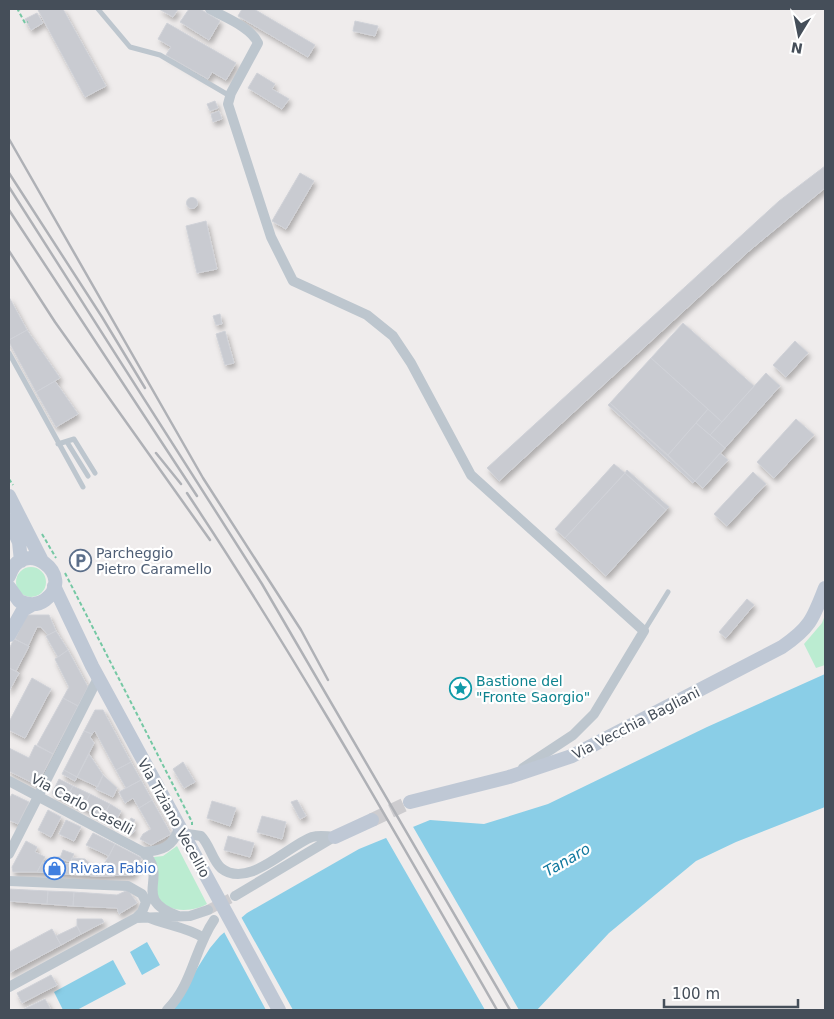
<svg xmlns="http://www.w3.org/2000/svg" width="834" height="1019" font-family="'DejaVu Sans',sans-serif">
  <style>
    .green { fill: #bbecd1 }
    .water { fill: #8acee7 }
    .pier { fill: #efecec }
    .building { fill: #c9cbd1; stroke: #d0d2d8; filter: url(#shadow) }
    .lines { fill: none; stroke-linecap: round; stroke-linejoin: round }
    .street-tunnel { stroke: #cdcccf; stroke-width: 10; stroke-dasharray: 10 5; stroke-linecap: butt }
    .secondary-tunnel { stroke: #cdcccf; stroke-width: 14; stroke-dasharray: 14 7; stroke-linecap: butt }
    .path { stroke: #75c8a4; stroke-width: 2; stroke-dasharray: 4 2.5; stroke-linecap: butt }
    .lane { stroke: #bdc6ce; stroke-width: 5 }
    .street { stroke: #bdc6ce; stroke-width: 10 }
    .secondary { stroke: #bfc8d5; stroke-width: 14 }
    .rail { stroke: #afb1b6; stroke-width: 2.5 }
    .labels { text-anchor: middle; stroke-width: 4.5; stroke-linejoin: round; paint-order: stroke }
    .service-label { font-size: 14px; fill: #4e5e75; stroke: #fff; text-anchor: start }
    .culture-label { font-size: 14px; fill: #0d838f; stroke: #fff; text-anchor: start }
    .street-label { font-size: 14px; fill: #454e59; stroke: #fff }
    .shop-label { font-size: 14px; fill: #366cbe; stroke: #fff; text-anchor: start }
    .water-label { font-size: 15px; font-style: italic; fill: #12799f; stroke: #fff }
  </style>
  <defs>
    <filter id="shadow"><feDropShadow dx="2.5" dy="4" stdDeviation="2.5" flood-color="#0004"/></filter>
  </defs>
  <rect width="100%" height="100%" fill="#efecec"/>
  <path class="green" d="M16 582a15 15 0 1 1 30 0a15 15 0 1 1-30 0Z
    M825 615V665L816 668 804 644 822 623Z
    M177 846 207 904C193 912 167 914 157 896 154 890 153 865 154 857L163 856Z"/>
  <path class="water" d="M825 674V807L736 842 696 861 609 933 537 1010H171L210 948 220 936 247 913 359 849 430 820 484 824 548 804 707 727Z
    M147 942 160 965 142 975 130 952Z
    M113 960 126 984 77 1010H63L54 992Z"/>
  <path class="pier" d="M412 825 519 1010H485L385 836Z
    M240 915 293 1010H266L223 930Z"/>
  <path class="building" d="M41 9H63L106 86 85 97 38 10Z
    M159 9H178L173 17Z
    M189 9H200L220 21 209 40 180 22Z
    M242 9H254L315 45 308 57 238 16Z
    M37 13 43 23 31 30 25 19Z
    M355 21 378 26 375 36 353 31Z
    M167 23 236 63 226 80 212 72 208 79 166 55 171 47 158 39Z
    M257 73 275 84 272 89 289 99 282 109 248 88Z
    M215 101 218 108 210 111 207 104Z
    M219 111 222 119 213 122 211 114Z
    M825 166V188L749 251 499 481 487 468 779 201Z
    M300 173 314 181 286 229 272 221Z
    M186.5 203a5.5 5.5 0 1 1 11 0a5.5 5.5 0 1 1-11 0Z
    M206 221 217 269 197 273 186 226Z
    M9 297 27 330 9 340Z
    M220 314 222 324 216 325 213 316Z
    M683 323 754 386 722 422 651 358Z
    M27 330 60 378 36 392 9 342V340Z
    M225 331 234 363 225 365 216 334Z
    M795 341 808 353 786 377 773 365Z
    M651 358 708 409 668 455 610 403Z
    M766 373 780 386 725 448 710 435Z
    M55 381 78 414 56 427 36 392Z
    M610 403 695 481 693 483 608 405Z
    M708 409 722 422 710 435 696 423Z
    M796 419 814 435 774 478 757 462Z
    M696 423 725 448 695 481 668 455Z
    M720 453 728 460 703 488 695 481Z
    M614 464 625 473 565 538 555 529Z
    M627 470 669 507 666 510 625 473Z
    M753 472 766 484 727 526 714 514Z
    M625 473 666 510 606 576 565 538Z
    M747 599 754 605 726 638 719 632Z
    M27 615H49L56 631 48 635 41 627H37L28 646 15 639Z
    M56 631 68 650 58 657 46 636Z
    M14 639 29 646 16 671 9 668V649Z
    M68 650 88 687 78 706 63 698 69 687 55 659Z
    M9 668 19 673 9 691Z
    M32 678 51 689 25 738 9 730V722Z
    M63 698 78 706 53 754 37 745Z
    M95 710H103L131 762 116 770 95 731 92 734 84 731Z
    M84 731 92 734 90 737 94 743 77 777 64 770Z
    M35 745 53 754 37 785 9 771V748L29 758Z
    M89 754 103 775 98 787 77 777Z
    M131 762 141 780 126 788 116 770Z
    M183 762 195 782 184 788 173 769Z
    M64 770 77 777 75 781 62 774Z
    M103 775 117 788 113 797 96 789Z
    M59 779 73 786 65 800 52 793Z
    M141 780 152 800 139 808 133 798 125 803 119 792Z
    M73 786 90 794 83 808 65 800Z
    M12 794 29 802 18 824 9 820V799Z
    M90 794 110 804 102 818 83 808Z
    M152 800 171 834 151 845 140 839 143 834 151 829 139 808Z
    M297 800 306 816 300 819 291 802Z
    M212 801 236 808 230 826 207 818Z
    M110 804 121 811 114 825 102 818Z
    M48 810 61 817 51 837 38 830Z
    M262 816 286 822 282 839 257 832Z
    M131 818 135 820 131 828 135 830 132 834 125 830Z
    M66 820 81 827 74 841 59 834Z
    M93 833 115 844 109 856 86 845Z
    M228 836 254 843 250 857 224 850Z
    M26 841 37 847 35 852 45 857 37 872H13L12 867Z
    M115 844 142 858 133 875 98 876Z
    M63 850 74 854 70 862 60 858Z
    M53 857H60V864H69L65 874 37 872 42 863H53Z
    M72 858 85 859 90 864 104 866 98 876 65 874Z
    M9 889 48 891 47 904 9 901Z
    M128 890 137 903 119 914 117 908 73 906 74 892 117 895Z
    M48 891 74 892 73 906 47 904Z
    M77 919H102L104 922 81 934 77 926Z
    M77 926 81 934 61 945 56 936Z
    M52 929 61 945 9 973V952Z
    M51 975 57 985 22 1003 17 993Z
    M45 999 51 1010H22Z"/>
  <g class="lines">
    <path class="street-tunnel" d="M208 910 235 896"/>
    <path class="secondary-tunnel" d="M372 820 410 802"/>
    <path class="path" d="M20 9 18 10 25 23 28 22
      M9 479 13 485
      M42 534 56 558
      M65 573 192 822V825"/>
    <path class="lane" d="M98 9 130 47 160 55 230 96
      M9 353 83 487
      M67 442 88 476
      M58 444 74 439 95 473
      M644 631 668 592"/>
    <path class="street" d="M210 9C224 17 251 27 258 43L231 93 228 104 271 237 293 281 367 315 393 336 411 363 471 475 644 631 594 714 573 735 523 768
      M9 781 143 852C171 878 129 898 178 916
      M181 833 201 836C210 845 212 860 221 868 248 890 287 846 312 837 319 835 327 836 335 837
      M143 852C162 851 173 847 179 828
      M9 854 98 678
      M9 881 128 886 142 894 146 902 142 912 136 918 9 987
      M235 896 334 837
      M147 917C165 925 187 927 204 938
      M136 918 190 916 208 910
      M167 1010C193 984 194 949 214 920"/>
    <path class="secondary" d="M9 496 42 561
      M9 521 19 542 21 561
      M9 576C23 534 78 576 45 600 37 606 28 605 19 601L9 587
      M54 586 92 666 279 1010
      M9 635 23 610 32 605
      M410 802 509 777 572 756 782 647C810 628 813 619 825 588
      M335 837 372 820"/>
    <path class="rail" d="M9 139 203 478 301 630 328 680
      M9 173 102 317 145 388
      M9 187 262 584 510 1010
      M9 210 197 496
      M9 251 55 322 210 540
      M156 453 181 484
      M187 493C298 660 397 836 497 1010"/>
  </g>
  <defs>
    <symbol id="parking-ring" viewBox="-11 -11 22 22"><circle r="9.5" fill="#fff" stroke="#5c6f8a" stroke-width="1.5"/><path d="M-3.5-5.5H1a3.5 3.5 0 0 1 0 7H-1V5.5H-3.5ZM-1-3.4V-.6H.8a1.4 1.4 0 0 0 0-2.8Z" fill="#5c6f8a"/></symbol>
    <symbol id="sight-ring" viewBox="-11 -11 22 22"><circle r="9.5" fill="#fff" stroke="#0f9aa8" stroke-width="1.5"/><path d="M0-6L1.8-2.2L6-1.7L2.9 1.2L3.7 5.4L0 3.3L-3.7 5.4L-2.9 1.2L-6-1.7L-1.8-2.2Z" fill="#0f9aa8"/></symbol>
    <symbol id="shop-ring" viewBox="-11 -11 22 22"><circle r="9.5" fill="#fff" stroke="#3f7fe0" stroke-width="1.5"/><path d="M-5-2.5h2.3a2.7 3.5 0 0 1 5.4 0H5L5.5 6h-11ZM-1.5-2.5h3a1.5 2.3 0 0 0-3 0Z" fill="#3f7fe0"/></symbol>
  </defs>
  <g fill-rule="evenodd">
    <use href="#parking-ring" x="68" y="548" width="25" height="25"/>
    <use href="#sight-ring" x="448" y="676" width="25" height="25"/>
    <use href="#shop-ring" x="42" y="856" width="25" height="25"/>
  </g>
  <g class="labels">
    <g class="service-label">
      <text x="96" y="558">Parcheggio<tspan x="96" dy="16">Pietro Caramello</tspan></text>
    </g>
    <g class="culture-label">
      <text x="476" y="686">Bastione del<tspan x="476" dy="16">"Fronte Saorgio"</tspan></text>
    </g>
    <g class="street-label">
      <text transform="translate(636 723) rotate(-27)" y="5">Via Vecchia Bagliani</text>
      <text transform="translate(82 804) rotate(28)" y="5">Via Carlo Caselli</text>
      <text transform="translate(174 818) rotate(61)" y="5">Via Tiziano Vecellio</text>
    </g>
    <g class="shop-label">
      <text x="70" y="873">Rivara Fabio</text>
    </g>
    <g class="water-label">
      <text transform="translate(567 860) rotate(-30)" y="5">Tanaro</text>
    </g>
  </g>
  <rect width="834" height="1019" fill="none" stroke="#454e59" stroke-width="20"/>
  <g transform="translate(799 35) rotate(190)" stroke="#ffffff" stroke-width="4" paint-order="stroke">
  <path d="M0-4L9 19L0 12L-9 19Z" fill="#454e59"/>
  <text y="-8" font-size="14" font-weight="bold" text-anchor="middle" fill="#454e59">N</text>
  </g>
  <path d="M664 999v8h134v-8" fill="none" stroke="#454e59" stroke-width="2.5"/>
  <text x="672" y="999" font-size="15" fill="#454e59" stroke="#ffffff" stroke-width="4" paint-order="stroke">100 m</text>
</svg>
